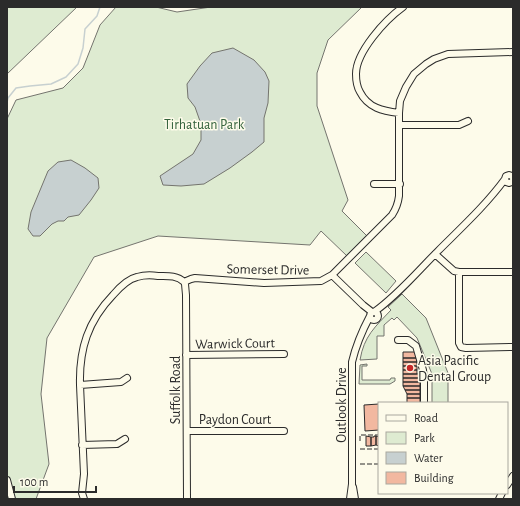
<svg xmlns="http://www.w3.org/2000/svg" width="520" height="506" font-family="'Alegreya Sans',sans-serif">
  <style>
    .green { fill: #deebd1; stroke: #74746e }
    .water { fill: #c7d0d0; stroke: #74746e }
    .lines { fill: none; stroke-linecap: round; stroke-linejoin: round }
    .stream { stroke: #c7d0d0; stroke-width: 1.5 }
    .building { fill: #f2b8a0; stroke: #2b2b2b }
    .minor-casing { stroke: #2b2b2b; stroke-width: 8 }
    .minor { stroke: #fdfbea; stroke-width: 6 }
    .fence { stroke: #2b2b2b; stroke-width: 1; stroke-dasharray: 5 2; stroke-linecap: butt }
    .poi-dot { fill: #c62828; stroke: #fdfbea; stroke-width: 1.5 }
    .labels { text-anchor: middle; stroke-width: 3; stroke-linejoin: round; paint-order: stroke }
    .park-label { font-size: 14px; fill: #34623c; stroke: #fdfbea }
    .street-label { font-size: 14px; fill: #2b2b2b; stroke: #fdfbea }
    .poi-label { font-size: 14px; fill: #2b2b2b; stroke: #fdfbea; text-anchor: start }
  </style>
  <rect width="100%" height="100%" fill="#fdfbea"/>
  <path class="green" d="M7 7H77L7 74Z
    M116 7H156L177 12 211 7H362L328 40 317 73V106L348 200 342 211 367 236 347 256 321 231 310 245 158 236 94 257 47 338 41 394 49 464 36 499H7V119L16 100 63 88 83 68 100 25Z
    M366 252 396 281 386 293 355 263Z
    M402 294 426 318 448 373V403H432V374L417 338 397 317 394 320 392 318 384 325V336H377V359L360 360C364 336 375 327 391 310L388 307Z
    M367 364V366H362V380H390L391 378H395V381L390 384H359L360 365Z"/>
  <path class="water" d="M233 48 254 60 265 72 269 81 268 103 264 118V142L252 152 230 168 204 184 181 186 163 185 160 176 193 154 201 140V124L195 107 188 98 187 84 200 66 212 53Z
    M71 160 85 168 98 178 99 188 91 200 79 215 68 217 64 221H58L52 224 40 236H33L28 229 31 212 48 171 58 162Z"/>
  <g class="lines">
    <path class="stream" d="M7 102 8 98 16 88 30 86 51 84 66 77 78 64 83 48 85 29 97 16 100 7"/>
  </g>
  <path class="building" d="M403 352H415L417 358H403Z
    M403 358H417V362H403Z
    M403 362H417V366H403Z
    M403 366H417V370H403Z
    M403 370H417V374H403Z
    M403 374H420V378H403Z
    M403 378H420V382H403Z
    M403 382H420V386H403Z
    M403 386H420V390H405Z
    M405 390H420V394H407Z
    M407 394H420V398H407Z
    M407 398H420V403H407Z
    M379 404V430L365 431 364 405Z
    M366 436 371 437V446H366Z
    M374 436H376V445L371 446V437H374Z
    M376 436 379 437V446L376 445Z"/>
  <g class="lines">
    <defs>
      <path id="minor" d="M399 113C383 111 368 108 360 92 357 87 356 81 356 74 356 52 385 20 403 7
        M399 125H459L468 121
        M513 178 512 176 509 175 506 176 505 179 506 182 509 183 512 182 513 180
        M374 184H400
        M435 254 454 271 459 272H513
        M459 272V343L461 347 466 348 513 347
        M332 275 363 305 372 312
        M184 282 185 284 186 295 187 499
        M374 312C397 296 418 271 438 251 461 228 486 205 505 179
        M370 316a4 4 0 1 1 8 0a4 4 0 1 1-8 0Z
        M398 340H408L416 346 423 370 424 380V402
        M186 355 284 354
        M80 385 121 382 127 378
        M187 431H284
        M82 445 117 444 125 439
        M7 480 12 499
        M507 485 513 476
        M353 487 355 499
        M84 499 82 493 84 474 80 385C79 349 88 321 113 295 119 288 128 279 137 277 144 275 151 275 158 276 167 276 177 275 184 282L191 279 195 278 264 283 321 281 332 275 392 215C396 209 398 204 399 196V113L400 101 406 87 414 74 426 64 434 59 448 54 513 52
        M350 499 352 484V362C356 345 362 331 370 316
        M499 499 502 493"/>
    </defs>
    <use href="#minor" class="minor-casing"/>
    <use href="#minor" class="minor"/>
    <path class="fence" d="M360 441V435H379
      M360 449H379
      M360 464H379"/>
  </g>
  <circle class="poi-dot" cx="410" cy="368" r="4"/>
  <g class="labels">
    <g class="park-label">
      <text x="204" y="129">Tirhatuan Park</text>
    </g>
    <g class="street-label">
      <text transform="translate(268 269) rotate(1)" y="5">Somerset Drive</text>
      <text transform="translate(235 343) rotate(-1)" y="5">Warwick Court</text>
      <text transform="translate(175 390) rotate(-90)" y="5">Suffolk Road</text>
      <text transform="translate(341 405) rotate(-90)" y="5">Outlook Drive</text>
      <text x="235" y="424">Paydon Court</text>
    </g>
    <g class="poi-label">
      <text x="418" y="365">Asia Pacific<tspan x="418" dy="16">Dental Group</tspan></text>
    </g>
  </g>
  <rect width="520" height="506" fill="none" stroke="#2b2b2b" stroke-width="16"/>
  <rect x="378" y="402" width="130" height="92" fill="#fdfbea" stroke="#a9a89e"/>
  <rect x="386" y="415" width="20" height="6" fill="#fdfbea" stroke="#a9a89e"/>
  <text x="414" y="422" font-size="12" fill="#2b2b2b">Road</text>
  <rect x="386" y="432" width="20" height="12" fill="#deebd1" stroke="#a9a89e"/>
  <text x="414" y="442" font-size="12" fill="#2b2b2b">Park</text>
  <rect x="386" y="452" width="20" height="12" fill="#c7d0d0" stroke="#a9a89e"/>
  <text x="414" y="462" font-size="12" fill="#2b2b2b">Water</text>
  <rect x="386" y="472" width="20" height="12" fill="#f2b8a0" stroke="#a9a89e"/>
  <text x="414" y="482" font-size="12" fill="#2b2b2b">Building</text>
  <path d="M14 486v6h82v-6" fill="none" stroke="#2b2b2b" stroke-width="2"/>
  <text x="20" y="486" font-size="12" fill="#2b2b2b" stroke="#fdfbea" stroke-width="3" paint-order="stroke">100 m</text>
</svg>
